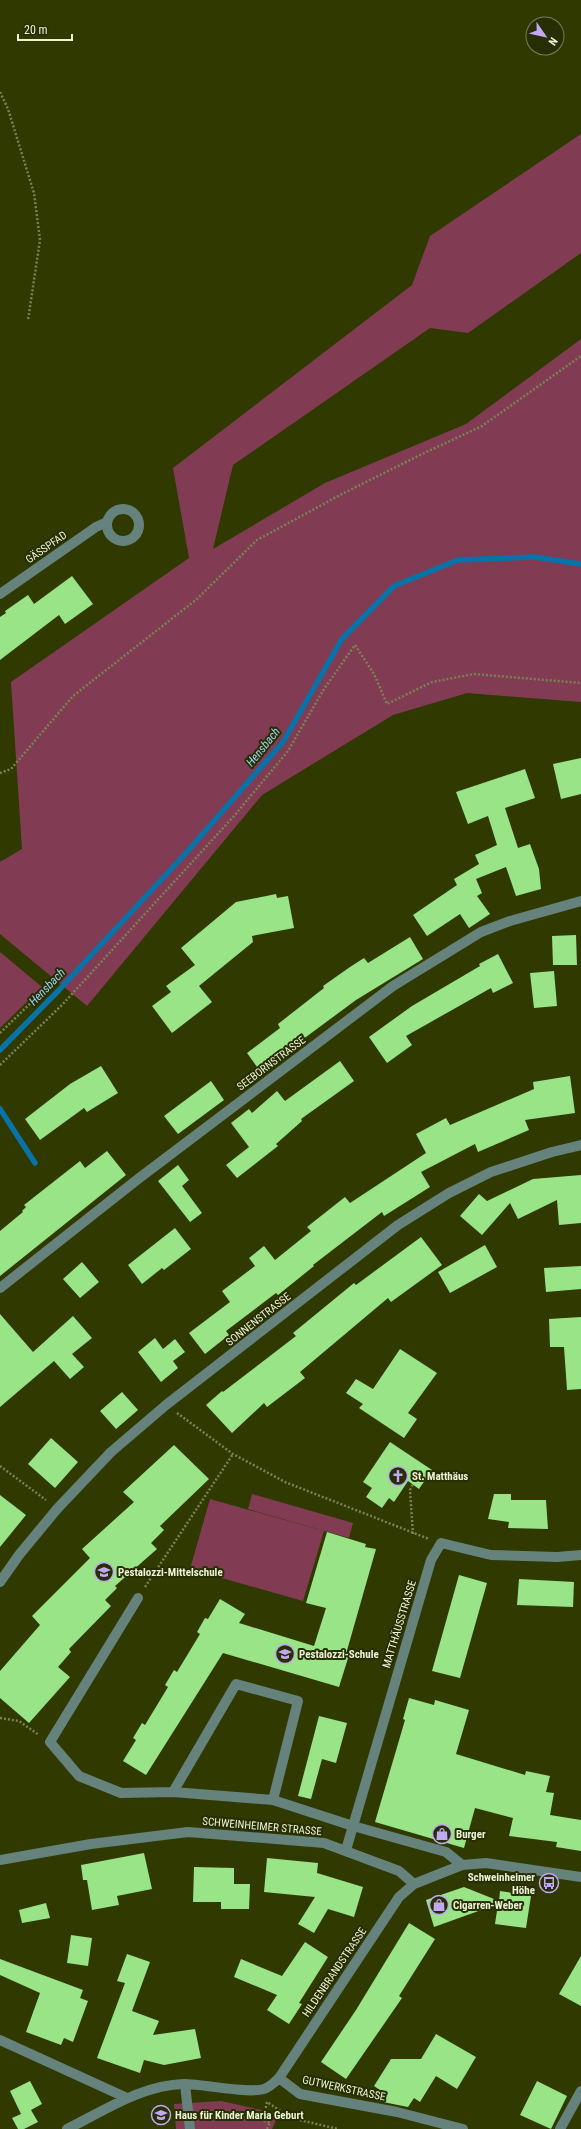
<svg xmlns="http://www.w3.org/2000/svg" width="581" height="2129" font-family="'Roboto Condensed',sans-serif">
  <style>
    .green { fill: #813c54 }
    .lines { fill: none; stroke-linecap: round; stroke-linejoin: round }
    .stream { stroke: #0972a6; stroke-width: 5.5 }
    .building { fill: #99e486 }
    .path { stroke: #798253; stroke-width: 2.5; stroke-dasharray: 2 2; stroke-linecap: butt }
    .minor { stroke: #65837c; stroke-width: 10 }
    .labels { text-anchor: middle; stroke-width: 4; stroke-linejoin: round; paint-order: stroke }
    .street-label { font-size: 11px; fill: #ecf4d6; stroke: #272e03 }
    .poi-label { font-size: 11px; font-weight: bold; fill: #ecf4d6; stroke: #272e03; text-anchor: start }
    .water-label { font-size: 12px; font-style: italic; fill: #9fcff2; stroke: #272e03 }
  </style>
  <rect width="100%" height="100%" fill="#303900"/>
  <path class="green" d="M581 134V253L468 333 430 328 233 465 213 549 325 483 466 424 581 339V702L467 693 393 715 262 795 87 1006 0 934V862L22 849 11 682 189 558 173 468 412 285 430 236Z
    M0 952 42 987 0 1028Z
    M252 1494 353 1523 349 1538 248 1509Z
    M210 1499 324 1531 303 1601 190 1569Z
    M221 2101 279 2114 272 2129H176L174 2104Z"/>
  <g class="lines">
    <path class="stream" d="M0 1050 59 990 186 853 283 742 342 639 394 586 458 560 534 557 581 564
      M0 1109 35 1163"/>
  </g>
  <path class="building" d="M72 576 93 604 65 624 59 615 0 660V617L6 613 5 611 28 595 34 604Z
    M581 758V794L561 799 553 764Z
    M525 769 535 798 505 808 518 848 530 844 539 869 541 889 516 896 506 867 476 879 482 893 477 896 490 914 469 928 460 914 427 936 413 915 457 885 454 879 479 864 475 855 497 845 488 816 468 824 456 792Z
    M276 894 277 898 288 896 294 928 252 936 253 942 199 986 212 1002 172 1033 152 1006 171 992 166 986 195 965 181 948 236 902Z
    M576 935 577 965H553L552 936Z
    M410 937 423 959 356 1000 260 1071 247 1053 280 1028 278 1024 324 988 323 986 350 967 364 958 368 963Z
    M498 954 513 983 493 993 491 988 406 1036 412 1045 387 1063 369 1037 412 1006 480 966 479 964Z
    M554 971 557 1006 534 1008 530 973Z
    M340 1061 354 1081 301 1119 302 1121 276 1144 278 1146 237 1178 226 1165 249 1147 231 1123 249 1109 252 1113 277 1091 285 1101Z
    M101 1066 118 1093 87 1112 84 1108 40 1140 25 1119 70 1084Z
    M570 1076 575 1113 525 1120 529 1130 478 1152 475 1144 421 1172 430 1187 384 1216 382 1212 313 1265 314 1266 278 1295 276 1293 226 1331 229 1335 205 1354 189 1333 230 1302 222 1291 255 1266 249 1258 264 1246 275 1260 311 1231 307 1227 345 1197 350 1203 426 1153 416 1134 446 1118 450 1125 534 1089 533 1082Z
    M211 1081 224 1100 178 1134 164 1116Z
    M107 1151 126 1175 0 1276V1231L23 1212 22 1211 26 1207 24 1205 80 1161 85 1168Z
    M178 1165 189 1180 182 1186 202 1213 190 1222 158 1181Z
    M581 1175V1223L559 1225 557 1200 518 1219 510 1203 482 1235 460 1216 479 1194 487 1201 533 1179Z
    M175 1228 191 1249 164 1270 162 1268 142 1284 128 1265Z
    M421 1237 442 1265 391 1302 388 1298 300 1372 305 1378 267 1407 264 1403 232 1433 206 1405 222 1391 223 1392 296 1336 293 1333 354 1283 356 1285Z
    M485 1245 497 1267 450 1293 438 1272Z
    M82 1262 99 1282 80 1298 63 1279Z
    M581 1266V1289L546 1292 544 1268Z
    M0 1314 33 1352 73 1316 92 1338 72 1354 84 1367 70 1379 54 1361 0 1407Z
    M581 1317V1389L567 1390 564 1347H550L549 1319Z
    M155 1338 163 1349 175 1339 185 1352 173 1361 178 1368 161 1382 138 1352Z
    M400 1349 437 1373 408 1413 417 1419 404 1438 359 1408 363 1404 346 1393 356 1379 373 1389Z
    M122 1392 138 1410 116 1429 100 1411Z
    M51 1438 78 1462 55 1488 28 1464Z
    M390 1442 432 1470 419 1489 408 1481 394 1502 389 1498 382 1508 366 1497 372 1488 363 1482Z
    M174 1445 209 1479 160 1526 164 1530 151 1543 157 1549 115 1586 117 1588 105 1600 111 1606 69 1649 71 1652 58 1667 70 1677 29 1723 0 1698V1671L40 1625 32 1616 90 1558 82 1549 134 1502 123 1492Z
    M494 1494H511V1500H546L548 1529 508 1528 509 1522 488 1519Z
    M0 1495 26 1515 0 1547Z
    M327 1532 366 1544 365 1547 376 1549 346 1654 349 1655 339 1687 223 1653 146 1775 123 1761 136 1740 133 1738 142 1723 145 1725 168 1687 165 1685 174 1670 177 1672 200 1634 197 1632 205 1618 208 1619 220 1599 245 1614 239 1623 314 1646 326 1608 306 1603Z
    M459 1575 487 1583 460 1678 432 1671Z
    M519 1579 574 1582 573 1607 517 1605Z
    M409 1698 434 1705 435 1700 469 1710 456 1754 525 1775 526 1771 550 1776 546 1792 554 1793 550 1815 581 1820V1851L556 1847 557 1842 509 1836 513 1818 475 1808 464 1848 375 1822 405 1720 403 1719Z
    M319 1716 347 1723 336 1763 322 1759 311 1799 298 1796Z
    M144 1853 152 1889 117 1896 119 1905 92 1910 87 1880H83L81 1865Z
    M267 1858 318 1863 317 1873 363 1887 354 1917 328 1909 314 1933 298 1924 315 1897 264 1892Z
    M194 1867 234 1868V1884H250L249 1909H221V1902H193Z
    M464 1887 499 1901 500 1891 531 1896 526 1928 495 1924 498 1904 434 1927 426 1900Z
    M46 1903 50 1918 22 1923 19 1910Z
    M409 1923 435 1939 399 1996 402 1998 346 2079 321 2062 356 2010Z
    M71 1935 92 1938 88 1966 67 1963Z
    M305 1942 328 1957 299 2003 302 2004 289 2024 267 2010 277 1995 234 1977 241 1959 282 1976Z
    M127 1954 150 1962 132 2011 159 2021 153 2035 195 2029 201 2058 164 2065 144 2060 140 2073 97 2058 125 1983 117 1981Z
    M581 1956V2006L559 1994Z
    M0 1959 83 1990 80 1998 88 2001 73 2042 64 2038 61 2045 26 2032 40 1993 0 1975Z
    M436 2034 476 2057 457 2089 436 2076 420 2102 414 2098 408 2107 378 2101 383 2092 374 2086 391 2059H421Z
    M30 2081 42 2104 31 2110 38 2122 24 2129H18L12 2118 21 2114 10 2091Z
    M537 2081 567 2096 551 2129 520 2115Z"/>
  <g class="lines">
    <path class="path" d="M0 92 8 109 34 193 40 240 28 320
      M0 773 11 769 73 696 197 599 257 540 342 494 418 456 482 426 581 356
      M0 1033 42 992
      M0 1065 62 1005 234 816 288 751 324 689 355 645 374 674 387 704 432 682 474 674 581 683
      M177 1413 233 1454 285 1482 429 1539
      M0 1466 46 1500
      M413 1534 410 1490 413 1484
      M145 1587 233 1454
      M0 1718 19 1721 39 1735
      M267 2129 270 2122 263 2121 267 2102 291 2118 338 2129"/>
    <path class="minor" d="M107 525a16 16 0 1 1 32 0a16 16 0 1 1-32 0Z
      M0 594 96 527 107 522
      M0 1288 138 1179 393 986 481 932 510 921 581 901
      M0 1582 19 1555 57 1509 111 1452 166 1405 398 1225 449 1193 491 1172 552 1152 581 1145
      M138 1598 50 1742 79 1776 121 1793 173 1792 273 1800 353 1826 446 1852 462 1865
      M173 1792 236 1684 298 1701 273 1800
      M346 1850 431 1560 441 1543 491 1555 557 1557 581 1555
      M0 1860 91 1844 188 1832 324 1843 399 1871 414 1884
      M0 2040 127 2098
      M279 2078 300 2094 397 2112 463 2129
      M185 2084 190 2129
      M67 2129C104 2111 141 2085 184 2084 204 2084 247 2094 264 2089 270 2087 274 2083 279 2078L399 1897 414 1884 462 1865 486 1863 581 1877
      M560 2129 581 2091"/>
  </g>
  <defs>
    <symbol id="church-ring" viewBox="-11 -11 22 22"><circle r="9.5" fill="#272e03" stroke="#c1a8f3" stroke-width="1.5"/><path d="M-1.2-6h2.4v3.5h3.3v2.4h-3.3V6h-2.4V-.1h-3.3v-2.4h3.3Z" fill="#c1a8f3"/></symbol>
    <symbol id="school-ring" viewBox="-11 -11 22 22"><circle r="9.5" fill="#272e03" stroke="#c1a8f3" stroke-width="1.5"/><path d="M0-5L7-2L0 1L-7-2ZM-4 1L0 2.5L4 1V4Q0 6-4 4Z" fill="#c1a8f3"/></symbol>
    <symbol id="shop-ring" viewBox="-11 -11 22 22"><circle r="9.5" fill="#272e03" stroke="#c1a8f3" stroke-width="1.5"/><path d="M-5-2.5h2.3a2.7 3.5 0 0 1 5.4 0H5L5.5 6h-11ZM-1.5-2.5h3a1.5 2.3 0 0 0-3 0Z" fill="#c1a8f3"/></symbol>
    <symbol id="bus-ring" viewBox="-11 -11 22 22"><circle r="9.5" fill="#272e03" stroke="#c1a8f3" stroke-width="1.5"/><path d="M-5-6H5V4H4V6H2V4H-2V6H-4V4H-5ZM-3.5-4V0h7V-4ZM-3.5 1.2v1.5H-2V1.2ZM2 1.2v1.5H3.5V1.2Z" fill="#c1a8f3"/></symbol>
  </defs>
  <g fill-rule="evenodd">
    <use href="#church-ring" x="387" y="1465" width="22" height="22"/>
    <use href="#school-ring" x="93" y="1561" width="22" height="22"/>
    <use href="#school-ring" x="274" y="1643" width="22" height="22"/>
    <use href="#shop-ring" x="431" y="1823" width="22" height="22"/>
    <use href="#bus-ring" x="538" y="1872" width="22" height="22"/>
    <use href="#shop-ring" x="428" y="1894" width="22" height="22"/>
    <use href="#school-ring" x="150" y="2104" width="22" height="22"/>
  </g>
  <g class="labels">
    <g class="street-label">
      <text transform="translate(46 547) rotate(-35)" y="4">GÄSSPFAD</text>
      <text transform="translate(271 1063) rotate(-37)" y="4">SEEBORNSTRASSE</text>
      <text transform="translate(258 1319) rotate(-38)" y="4">SONNENSTRASSE</text>
      <text transform="translate(399 1624) rotate(-73)" y="4">MATTHÄUSSTRASSE</text>
      <text transform="translate(262 1826) rotate(5)" y="4">SCHWEINHEIMER STRASSE</text>
      <text transform="translate(334 1972) rotate(-56)" y="4">HILDENBRANDSTRASSE</text>
      <text transform="translate(344 2088) rotate(12)" y="4">GUTWERKSTRASSE</text>
    </g>
    <g class="poi-label">
      <text x="412" y="1480">St. Matthäus</text>
      <text x="118" y="1576">Pestalozzi-Mittelschule</text>
      <text x="299" y="1658">Pestalozzi-Schule</text>
      <text x="456" y="1838">Burger</text>
      <text x="535" y="1881" text-anchor="end">Schweinheimer<tspan x="535" dy="13">Höhe</tspan></text>
      <text x="453" y="1909">Cigarren-Weber</text>
      <text x="175" y="2119">Haus für Kinder Maria Geburt</text>
    </g>
    <g class="water-label">
      <text transform="translate(263 747) rotate(-51)" y="4">Hensbach</text>
      <text transform="translate(47 987) rotate(-46)" y="4">Hensbach</text>
    </g>
  </g>
  <g transform="translate(545 36) rotate(124)"><circle r="19" fill="#272e03" stroke="#767d57"/>
  <path d="M0-3L7 15L0 10L-7 15Z" fill="#c1a8f3"/>
  <text y="-6" font-size="11" font-weight="bold" text-anchor="middle" fill="#ecf4d6">N</text>
  </g>
  <path d="M18 34v6h54v-6" fill="none" stroke="#ecf4d6" stroke-width="2"/>
  <text x="24" y="34" font-size="12" fill="#ecf4d6" stroke="#272e03" stroke-width="3" paint-order="stroke">20 m</text>
</svg>
